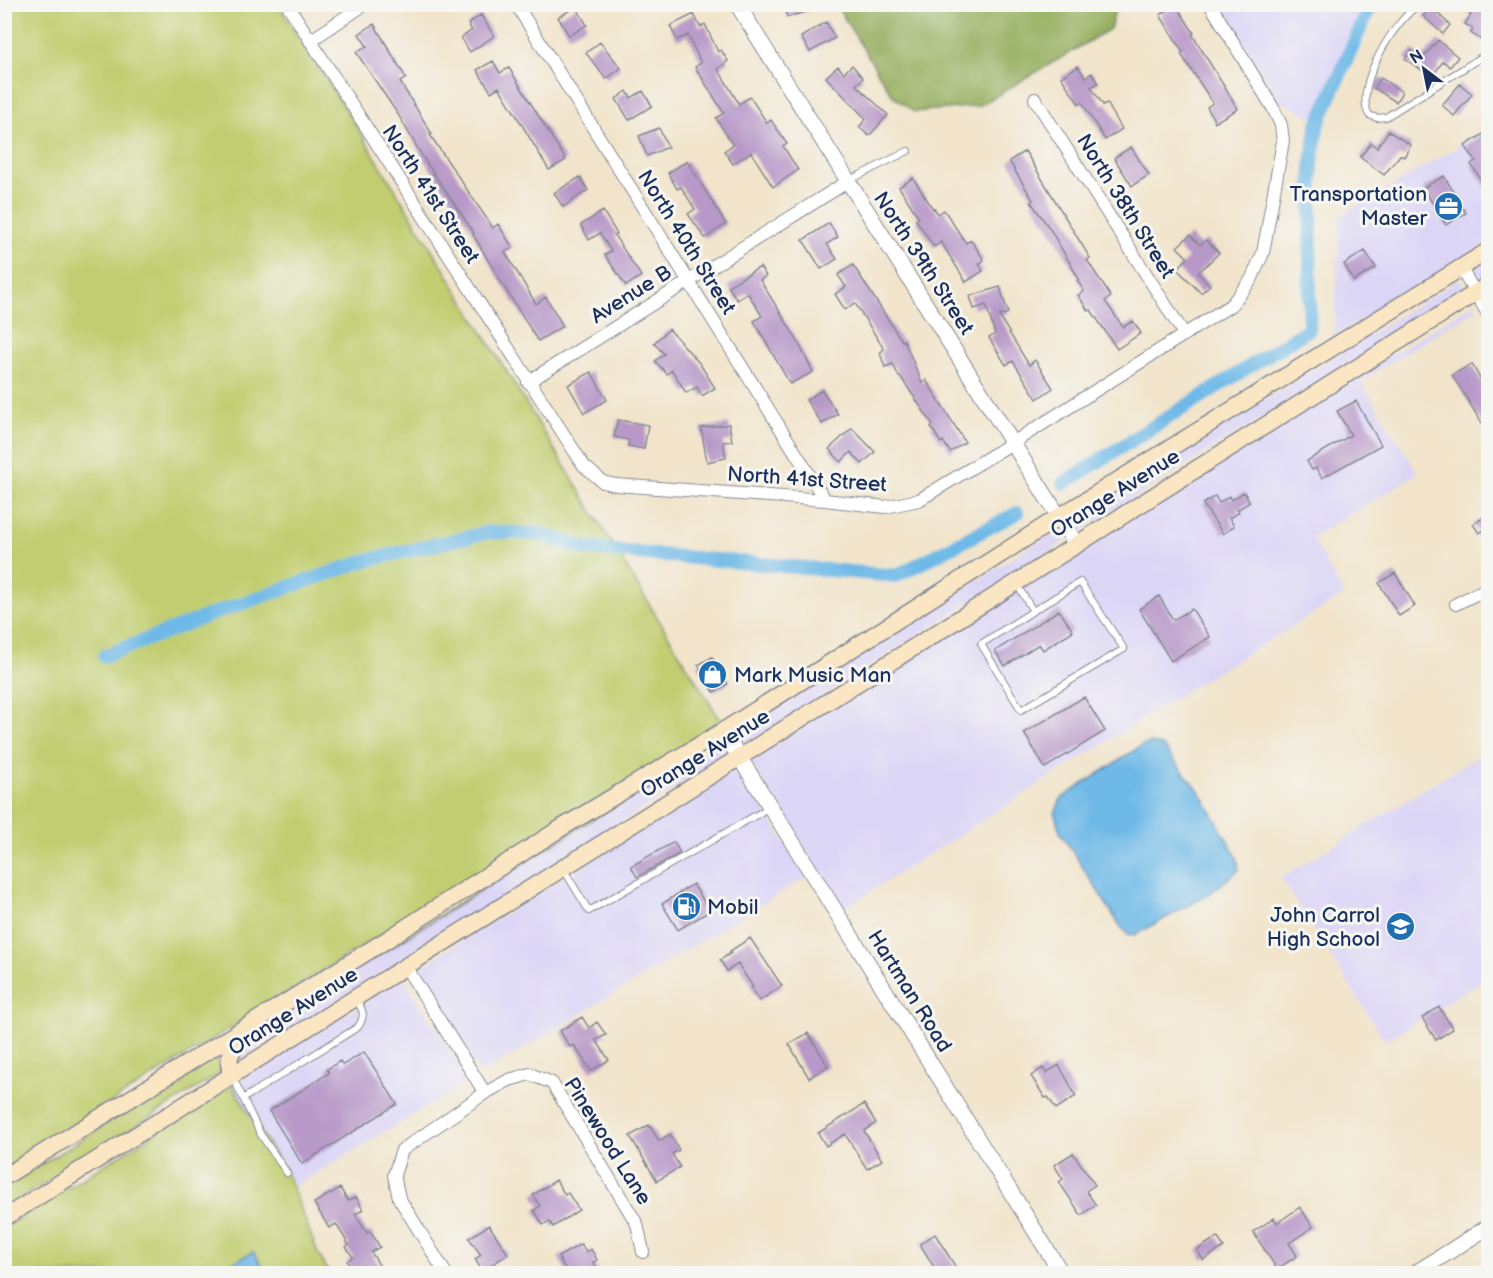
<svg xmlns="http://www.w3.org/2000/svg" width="1493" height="1278" font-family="'Balsamiq Sans',sans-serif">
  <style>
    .built { fill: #dcd6f6 }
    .green { fill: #c1cd6f; stroke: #6e7e66; stroke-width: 1.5 }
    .forest { fill: #98b062; stroke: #5a7060; stroke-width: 1.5 }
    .water { fill: #6eb9e7; stroke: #4474a2; stroke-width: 1.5 }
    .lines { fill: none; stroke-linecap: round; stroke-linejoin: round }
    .canal { stroke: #6eb9e7; stroke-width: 14 }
    .building { fill: #b798c8 }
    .service-casing { stroke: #868a94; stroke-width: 8 }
    .minor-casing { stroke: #868a94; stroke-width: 14 }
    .tertiary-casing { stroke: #868a94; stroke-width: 17 }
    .secondary-casing { stroke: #868a94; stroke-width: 19 }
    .service { stroke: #fff; stroke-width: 6 }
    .minor { stroke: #fff; stroke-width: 12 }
    .tertiary { stroke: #fff; stroke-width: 15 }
    .secondary { stroke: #fbe6c4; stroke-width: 16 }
    .labels { text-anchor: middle; stroke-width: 6; stroke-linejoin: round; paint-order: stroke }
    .street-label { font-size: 21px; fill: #1b2f5e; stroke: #f6f6f2 }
    .poi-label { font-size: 21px; fill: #1b2f5e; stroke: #f6f6f2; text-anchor: end }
  </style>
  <rect width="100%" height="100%" fill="#f6f6f2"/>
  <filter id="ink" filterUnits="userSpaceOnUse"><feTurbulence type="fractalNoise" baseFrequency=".0167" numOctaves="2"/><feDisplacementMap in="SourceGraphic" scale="12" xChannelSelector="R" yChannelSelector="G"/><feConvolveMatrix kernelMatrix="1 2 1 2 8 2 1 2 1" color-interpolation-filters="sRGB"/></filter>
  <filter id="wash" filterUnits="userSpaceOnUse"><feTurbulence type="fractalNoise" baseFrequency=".008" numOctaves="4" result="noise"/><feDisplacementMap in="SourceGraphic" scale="24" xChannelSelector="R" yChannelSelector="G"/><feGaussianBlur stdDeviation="1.35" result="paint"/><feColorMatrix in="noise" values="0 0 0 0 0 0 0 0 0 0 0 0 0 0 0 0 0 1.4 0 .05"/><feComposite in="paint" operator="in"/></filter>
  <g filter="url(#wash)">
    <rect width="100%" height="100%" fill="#f1e4cb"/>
    <path class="built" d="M1220 5H1378L1333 70 1324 123 1280 101Z
      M1488 129V242L1334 337 1340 216Z
      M1488 261V276L1478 283 1471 272Z
      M1459 279 1466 290 1078 533 1070 521Z
      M1474 303 1477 309 1360 381 1418 473 1312 538 1344 595 1178 696 843 909 750 760Z
      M1058 529 1066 541 742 747 734 734Z
      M722 741 730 754 224 1071 216 1058 649 784Z
      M1488 750V977L1385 1041 1281 878Z
      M738 768 807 877 481 1074 416 970Z
      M404 978 469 1081 295 1186 232 1085Z"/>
    <path class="green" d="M5 5H278L358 129 722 723 5 1168Z
      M649 784 216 1058 224 1071 5 1208V1187L392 946 562 837Z
      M232 1085 287 1174 319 1256 329 1273H267L253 1252 213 1273 5 1274V1227Z"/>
    <path class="forest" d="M1117 4 1110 29 979 106 914 112 892 95 836 5Z"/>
    <path class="water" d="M1151 743 1162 746 1200 792 1237 857 1239 870 1209 894 1135 935 1128 934 1121 927 1060 832 1055 814 1061 799 1075 789 1141 746Z
      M253 1252 267 1273H213Z"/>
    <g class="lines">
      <path class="canal" d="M1064 483 1309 329 1312 164 1317 127 1371 4
        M104 656 223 610 364 561 489 532 540 534 582 548 896 576 1017 513"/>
    </g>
    <g id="blocks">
      <path class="building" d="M783 4H819L820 8 787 17Z
        M1458 4H1488V34L1483 41 1471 33 1473 29 1465 24 1471 15Z
        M1176 5 1194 33 1192 34 1238 109 1215 122 1207 107 1213 103 1181 54 1183 52 1160 15Z
        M576 7 587 25 569 36 558 17Z
        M1431 7 1450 25 1443 34 1423 16Z
        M694 14 700 27 705 24 718 52 721 50 728 61 718 69 739 104 750 97 767 123 771 120 787 144 783 146 798 170 773 187 751 152 733 164 724 151 733 145 716 118 724 113 695 67 701 63 688 35 677 40 670 26Z
        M481 15 494 36 470 52 461 38 472 30 468 24Z
        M826 22 835 38 810 52 801 37Z
        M374 24 406 78 400 82 432 134 430 135 493 228 498 224 513 248 505 252 536 304 546 297 563 326 538 341 496 274 473 234 474 233 422 156 399 116 356 52 367 46 359 34Z
        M1438 40 1458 57 1450 67 1443 61 1432 77 1405 59 1412 50 1423 58Z
        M600 42 621 68 606 79 586 53Z
        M493 61 500 73 509 68 566 160 549 170 499 87 491 92 477 70Z
        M852 65 863 78 856 85 888 115 869 136 859 127 866 119 826 77 838 66 844 73Z
        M1078 66 1085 77 1092 73 1098 83 1091 87 1103 105 1107 103 1122 129 1105 140 1082 102 1079 104 1061 77Z
        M1381 78 1402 92 1396 102 1374 88Z
        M1460 84 1472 94 1454 116 1442 105Z
        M627 91 631 98 643 91 652 106 629 120 616 99Z
        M659 128 668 147 647 156 639 136Z
        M1388 131 1411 145 1404 157 1400 155 1384 175 1360 157 1371 143 1377 148Z
        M1488 131V191L1471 164 1476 161 1465 146Z
        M1131 147 1149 175 1132 186 1114 158Z
        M1025 151 1090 258 1087 260 1111 297 1105 301 1123 327 1133 321 1141 333 1117 349 1091 310 1088 311 1078 295 1084 291 1077 280 1079 279 1050 229 1031 202 1033 200 1009 161Z
        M687 161 726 224 705 238 688 214 695 209 681 187 677 189 668 173Z
        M1444 176 1466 213 1446 225 1423 188Z
        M580 177 588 190 563 207 554 193Z
        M913 178 933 209 934 208 938 214 944 210 966 243 971 240 984 260 979 264 983 271 966 282 941 242 934 247 916 220 919 218 899 187Z
        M603 211 617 234 614 235 641 276 626 286 605 255 611 251 600 233 589 240 581 225Z
        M829 223 838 237 827 244 837 259 821 269 803 240Z
        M1190 235 1200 245 1206 240 1219 253 1198 273 1210 285 1201 293 1177 269 1188 258 1177 247Z
        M1365 251 1376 268 1354 281 1344 264Z
        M853 265 902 341 904 340 922 383 926 380 965 442 950 452 943 441 941 443 931 427 933 425 900 376 899 377 893 364 885 367 880 353 884 349 855 303 845 310 835 294 846 287 838 275Z
        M760 267 766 276 760 280 796 338 813 372 790 384 754 321 762 316 748 293 737 300 728 286Z
        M1000 287 1008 313 999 316 1029 365 1035 360 1053 388 1037 399 1013 361 1006 365 989 338 995 334 986 305 974 309 970 296Z
        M669 329 700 364 715 388 702 396 697 387 686 393 672 370 667 374 655 361 664 354 654 343Z
        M1472 364 1488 393V433L1452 375Z
        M591 372 607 400 584 413 568 385Z
        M822 390 838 414 822 424 806 400Z
        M1356 401 1381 445 1322 478 1316 468 1312 470 1307 461 1351 435 1337 411Z
        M618 420 648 425 644 449 628 446 629 440 614 437Z
        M729 424 732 441 723 442 726 458 707 462 701 428Z
        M852 428 875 452 862 464 851 452 841 462 829 449Z
        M1244 492 1250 502 1237 510 1239 512 1229 518 1234 526 1223 534 1203 504 1215 496 1219 503 1229 496 1231 500Z
        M1488 515V528L1479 533 1473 524Z
        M1395 573 1415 606 1399 616 1379 583Z
        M1159 596 1173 620 1192 609 1210 637 1171 661 1139 609Z
        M1059 610 1073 631 1043 650 1039 644 1005 666 995 651Z
        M712 657 728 684 714 692 698 665Z
        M1084 697 1105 731 1045 768 1024 733Z
        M674 842 680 853 637 877 631 866Z
        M693 884 710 911 678 930 662 904Z
        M750 938 782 986 759 1001 751 988 753 987 738 964 727 971 720 960 731 953 730 951Z
        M1439 1007 1453 1029 1436 1040 1422 1018Z
        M582 1017 589 1028 597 1022 606 1035 596 1040 609 1060 591 1071 574 1045 570 1047 560 1031Z
        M808 1033 828 1066 809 1078 789 1044Z
        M364 1052 397 1104 302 1164 269 1111 329 1073 327 1069 340 1061 343 1065Z
        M1059 1065 1076 1096 1056 1109 1048 1097 1045 1098 1031 1076 1043 1068 1046 1073Z
        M864 1104 876 1123 864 1131 882 1160 867 1169 845 1134 826 1146 818 1133Z
        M649 1125 659 1141 670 1134 679 1150 672 1154 680 1167 657 1181 630 1136Z
        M1073 1153 1095 1185 1086 1191 1096 1205 1081 1215 1059 1182 1063 1179 1054 1165Z
        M556 1180 565 1195 568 1193 579 1210 553 1227 549 1221 543 1225 534 1210 540 1206 533 1195Z
        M340 1188 348 1201 356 1197 363 1210 355 1214 367 1233 370 1231 380 1247 371 1252 381 1268 372 1274H355L347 1261 353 1257 346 1247 349 1245 336 1224 329 1228 314 1203Z
        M1300 1207 1313 1227 1289 1243 1297 1256 1277 1269 1253 1232 1274 1218 1277 1223Z
        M489 1225 508 1254 482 1271 475 1259 481 1255 469 1238Z
        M935 1234 960 1274H938L920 1244Z
        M1217 1237 1224 1247 1203 1260 1197 1250Z
        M581 1244 586 1252 591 1249 597 1260 593 1262 600 1274H568L558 1257Z"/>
    </g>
  </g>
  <g filter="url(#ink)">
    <use href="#blocks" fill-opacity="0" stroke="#868a94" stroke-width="1.5"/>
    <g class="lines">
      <defs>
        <path id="service" d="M1420 4C1395 19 1353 87 1369 115L1377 118 1386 117 1488 53
          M850 180 908 151
          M1016 583 1033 611 1080 582 1124 649 1021 710 981 644 1033 611
          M564 870 589 911 770 807
          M232 1076 261 1135 287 1173
          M244 1098 358 1027C366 1015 363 1010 356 999"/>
        <path id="minor" d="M287 4 584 466 603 482 616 485 825 500 885 507 919 500 1014 442 1231 305 1251 280 1263 253 1283 141 1281 125 1273 108 1210 4
          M516 4 825 500
          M310 41 365 4
          M1035 99 1184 334
          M1461 269 1488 314
          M528 382 847 182
          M1456 604 1488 588
          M406 967 485 1093
          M446 1274 399 1198 394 1175 402 1150 485 1093 509 1080 530 1074 552 1083 637 1224 643 1252"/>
        <path id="tertiary" d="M737 4 1076 544
          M723 731 1062 1274
          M1414 1274 1488 1227"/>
        <path id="secondary" d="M232 1076C224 1057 234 1045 249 1035
          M4 1177 388 939 558 830 723 731 1059 517 1488 251
          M4 1218 740 757 1488 285"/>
      </defs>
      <use href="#service" class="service-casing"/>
      <use href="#minor" class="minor-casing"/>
      <use href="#tertiary" class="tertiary-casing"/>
      <use href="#secondary" class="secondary-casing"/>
      <use href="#service" class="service"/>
      <use href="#minor" class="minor"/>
      <use href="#tertiary" class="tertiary"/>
      <use href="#secondary" class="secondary"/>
    </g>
  </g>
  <defs>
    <symbol id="office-disc" viewBox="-11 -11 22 22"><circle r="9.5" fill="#1f6fb2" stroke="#f6f6f2"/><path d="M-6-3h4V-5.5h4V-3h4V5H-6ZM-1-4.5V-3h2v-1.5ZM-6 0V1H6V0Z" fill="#fff"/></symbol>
    <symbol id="shop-disc" viewBox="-11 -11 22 22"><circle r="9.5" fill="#1f6fb2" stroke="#f6f6f2"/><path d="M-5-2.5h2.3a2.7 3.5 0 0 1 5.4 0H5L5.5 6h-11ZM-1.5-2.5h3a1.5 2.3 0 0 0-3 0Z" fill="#fff"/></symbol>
    <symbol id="fuel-disc" viewBox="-11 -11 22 22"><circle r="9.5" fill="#1f6fb2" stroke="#f6f6f2"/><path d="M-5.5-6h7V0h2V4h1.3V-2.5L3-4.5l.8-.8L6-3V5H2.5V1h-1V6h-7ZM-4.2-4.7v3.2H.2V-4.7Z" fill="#fff"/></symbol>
    <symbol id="school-disc" viewBox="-11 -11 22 22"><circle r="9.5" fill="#1f6fb2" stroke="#f6f6f2"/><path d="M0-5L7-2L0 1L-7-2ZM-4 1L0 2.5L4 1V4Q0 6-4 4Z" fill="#fff"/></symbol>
  </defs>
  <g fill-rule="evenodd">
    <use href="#office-disc" x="1432" y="190" width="33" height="33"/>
    <use href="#shop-disc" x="696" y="658" width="33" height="33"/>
    <use href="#fuel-disc" x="670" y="890" width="33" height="33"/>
    <use href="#school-disc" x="1384" y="910" width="33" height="33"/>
  </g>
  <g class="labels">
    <g class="street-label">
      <text transform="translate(431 194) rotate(57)" y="7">North 41st Street</text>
      <text transform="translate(1126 206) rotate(58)" y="7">North 38th Street</text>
      <text transform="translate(687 242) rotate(58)" y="7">North 40th Street</text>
      <text transform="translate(924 263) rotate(57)" y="7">North 39th Street</text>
      <text transform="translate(631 294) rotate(-32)" y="7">Avenue B</text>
      <text transform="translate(807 479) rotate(4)" y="7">North 41st Street</text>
      <text transform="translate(1115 493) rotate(-32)" y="7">Orange Avenue</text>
      <text transform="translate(705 753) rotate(-32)" y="7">Orange Avenue</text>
      <text transform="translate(910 991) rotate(58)" y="7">Hartman Road</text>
      <text transform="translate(293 1011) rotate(-32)" y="7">Orange Avenue</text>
      <text transform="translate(608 1141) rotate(58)" y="7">Pinewood Lane</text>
    </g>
    <g class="poi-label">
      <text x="1427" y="201">Transportation<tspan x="1427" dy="24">Master</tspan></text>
      <text x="734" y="682" text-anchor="start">Mark Music Man</text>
      <text x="707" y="914" text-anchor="start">Mobil</text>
      <text x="1380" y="922">John Carrol<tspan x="1380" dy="24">High School</tspan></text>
    </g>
  </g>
  <rect width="1493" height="1278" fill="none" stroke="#f6f6f2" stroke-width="24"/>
  <g transform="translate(1424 69) rotate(328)" stroke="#f6f6f2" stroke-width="4.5" paint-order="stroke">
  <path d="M0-4.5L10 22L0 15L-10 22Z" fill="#1b2f5e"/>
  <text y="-9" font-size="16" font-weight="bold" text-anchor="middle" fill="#1b2f5e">N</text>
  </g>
</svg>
